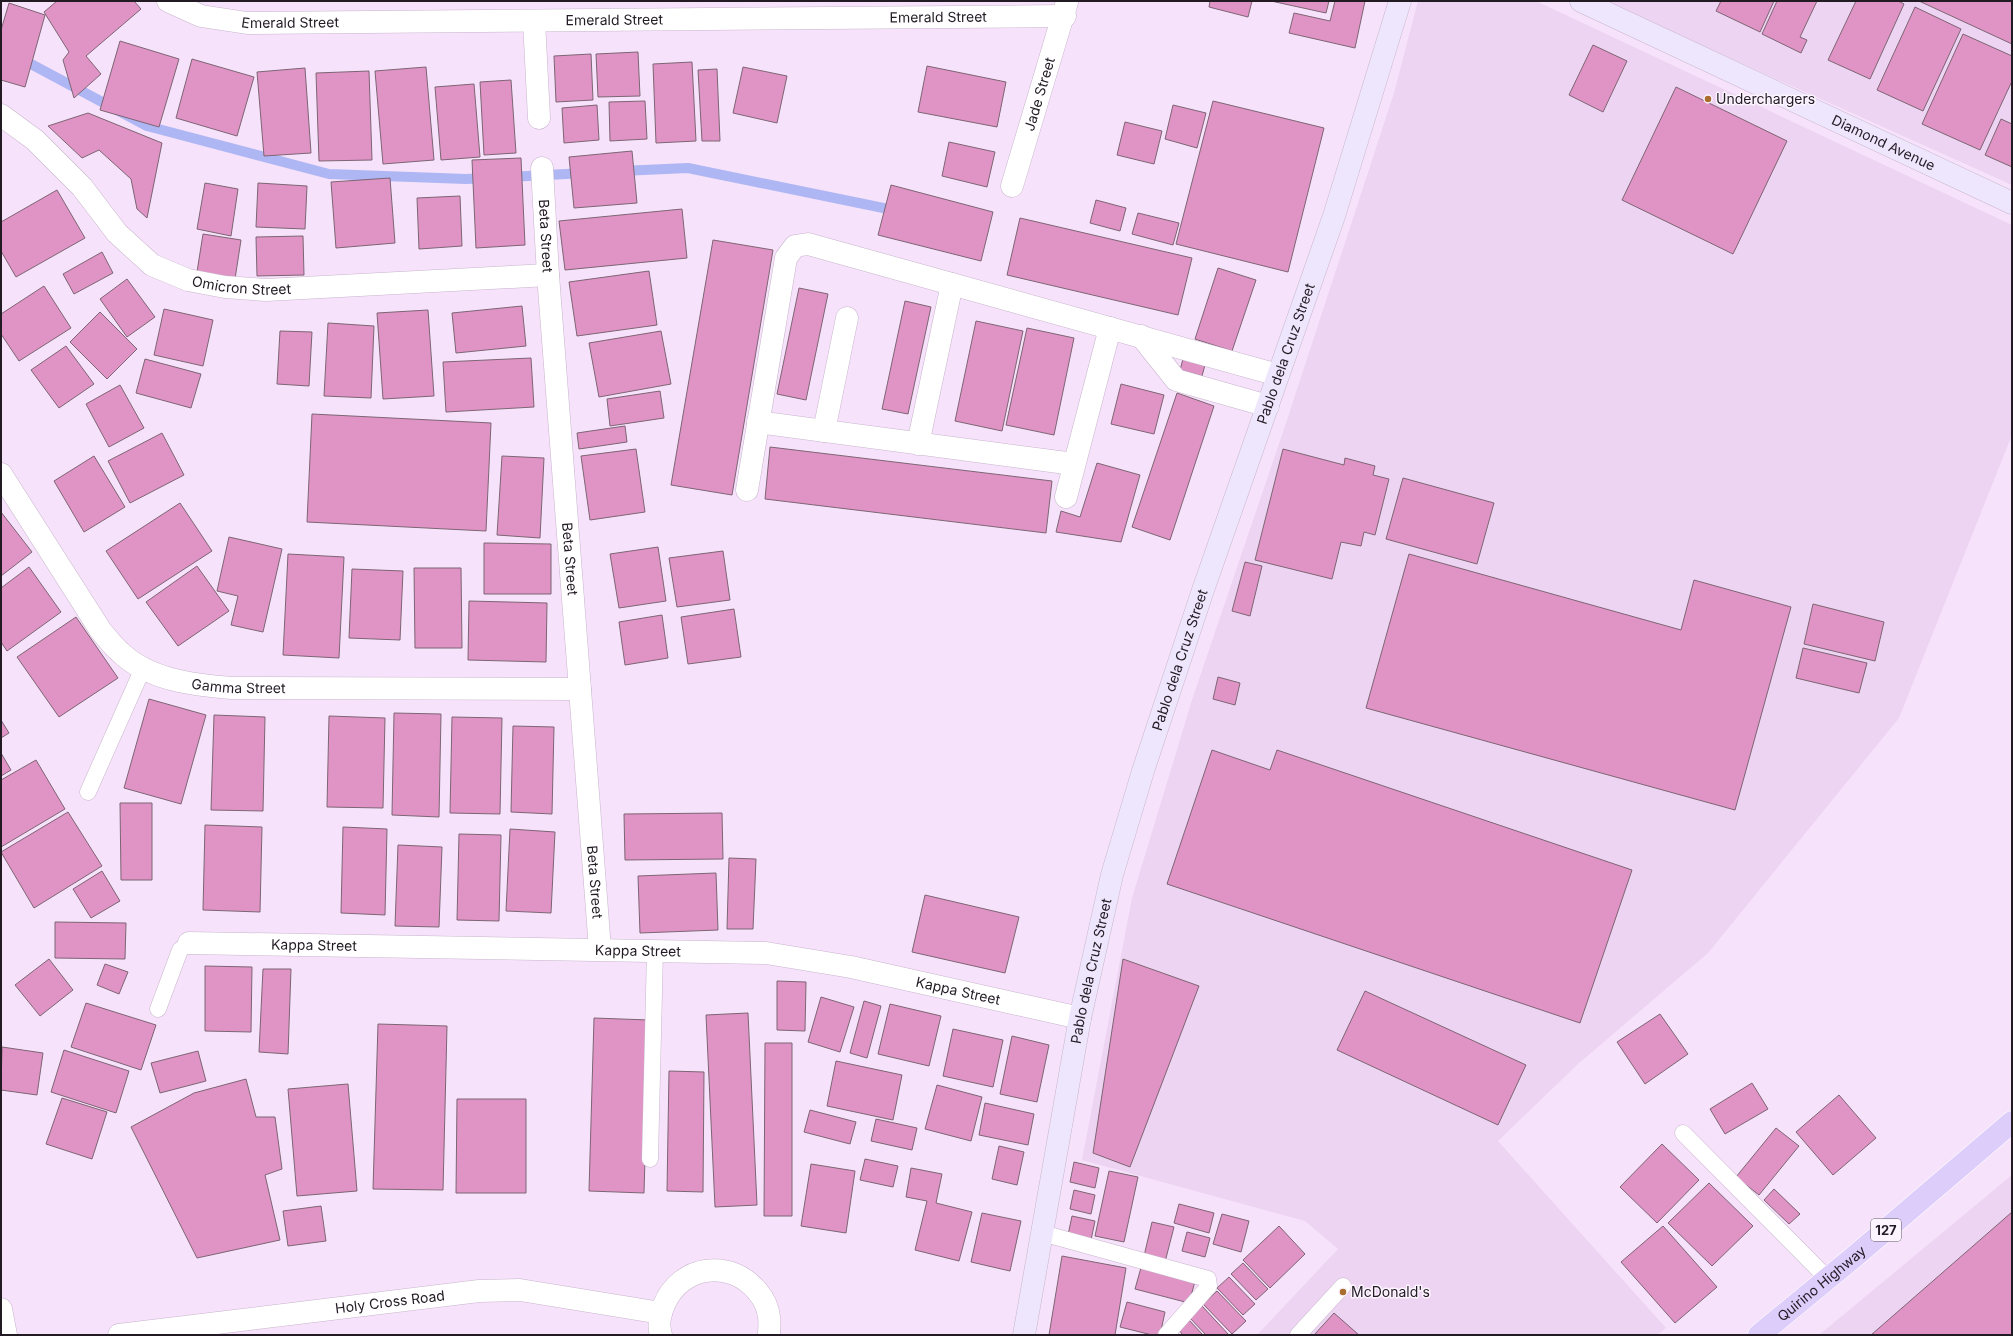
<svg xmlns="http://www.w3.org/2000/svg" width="2013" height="1336" font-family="Inter,sans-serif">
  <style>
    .built { fill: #edd4f2 }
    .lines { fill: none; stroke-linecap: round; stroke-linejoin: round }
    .stream { stroke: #aeb6f4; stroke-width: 10 }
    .building { fill: #e094c5; stroke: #7d6574 }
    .lane-casing { stroke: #c8b5cc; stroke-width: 17 }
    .street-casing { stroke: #c8b5cc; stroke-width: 23 }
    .secondary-casing { stroke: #c8b5cc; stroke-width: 23 }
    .primary-casing { stroke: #fff; stroke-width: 23 }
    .lane { stroke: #fff; stroke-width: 16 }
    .street { stroke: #fff; stroke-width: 22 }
    .secondary { stroke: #eee6fc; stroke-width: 22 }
    .primary { stroke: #dccdfa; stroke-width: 22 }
    .poi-dot { fill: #a96d2f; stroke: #fcf4fe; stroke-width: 1.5 }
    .labels { text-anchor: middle; stroke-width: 3; stroke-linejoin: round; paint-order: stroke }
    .shield { fill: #fcf4fe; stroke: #635c65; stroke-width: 1 }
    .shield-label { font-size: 13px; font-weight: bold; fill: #221b24 }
    .street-label { font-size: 14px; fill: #221b24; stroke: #fcf4fe }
    .poi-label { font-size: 14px; fill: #221b24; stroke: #fcf4fe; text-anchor: start }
  </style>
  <rect width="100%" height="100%" fill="#f6e2fa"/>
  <path class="built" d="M1418 1H1536L2012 225V435L1899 718 1708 953 1578 1064 1498 1141 1666 1328 1657 1335H1257L1338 1249 1305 1221 1082 1160 1132 898 1192 700 1285 426 1394 93Z
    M1603 1H2012V185Z
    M2012 1175V1335H1819Z"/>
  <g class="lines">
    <path class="stream" d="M1 48 147 126 329 174 466 179 487 178
      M621 171 688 168 898 211
      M509 177 585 173"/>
  </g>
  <path class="building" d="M57 1H134L141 9 86 56 101 74 74 98 63 60 69 52 44 12Z
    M1210 1H1252L1248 17 1209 7Z
    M1271 1H1329L1326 13Z
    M1335 1H1365L1355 48 1289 33 1294 13 1330 21Z
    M1721 1H1774L1760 32 1716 11Z
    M1777 1H1817L1800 37 1807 40 1801 53 1762 34Z
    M1856 1H1898L1904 4 1870 79 1828 60Z
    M1919 1H2012V44Z
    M9 3 45 15 25 87 1 80V30Z
    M1915 7 1961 29 1923 111 1877 90Z
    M1963 34 2012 56V81L1980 150 1922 124Z
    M120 41 179 59 159 127 100 110Z
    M1593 45 1627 61 1603 112 1569 95Z
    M638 52 640 96 598 97 596 54Z
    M591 54 593 100 556 102 554 56Z
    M192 59 254 77 237 136 176 118Z
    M692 62 696 141 656 143 653 64Z
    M927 66 1006 82 997 127 918 112Z
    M426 67 434 160 383 164 375 71Z
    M743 67 787 76 777 123 733 113Z
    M305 68 311 153 264 156 257 72Z
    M717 69 720 141H702L698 70Z
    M369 71 372 160 319 161 316 73Z
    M511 80 516 153 484 155 480 82Z
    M474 84 480 157 441 160 435 87Z
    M1676 87 1787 141 1733 254 1622 200Z
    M645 101 647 139 610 141 609 102Z
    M1213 101 1324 128 1288 272 1176 244Z
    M597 105 599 140 564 143 562 108Z
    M1173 105 1206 113 1197 148 1165 139Z
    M88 113 162 143 147 218 137 209 131 179 99 150 82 158 48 126Z
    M2001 119 2012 124V167L1985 155Z
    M1125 122 1162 131 1154 164 1117 155Z
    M949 142 995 152 987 187 942 176Z
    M632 151 637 203 574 208 569 157Z
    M521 158 525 245 476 248 472 160Z
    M390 178 395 243 336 248 331 182Z
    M205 183 238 189 231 236 197 229Z
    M258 183 307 186 305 229 256 227Z
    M891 185 993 212 981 261 878 235Z
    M57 190 85 238 16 277 1 251V222Z
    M460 196 462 246 419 249 417 198Z
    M1096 200 1126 208 1120 231 1090 223Z
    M682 209 687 258 565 270 559 221Z
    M1138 213 1179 223 1173 245 1132 234Z
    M1020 218 1192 258 1178 315 1007 275Z
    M203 234 241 240 235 279 197 272Z
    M303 236 304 275 257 276 256 237Z
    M713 240 773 250 732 495 671 485Z
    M102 252 113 273 74 294 63 274Z
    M1218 268 1256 280 1232 351 1195 339Z
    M649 271 657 325 577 336 569 282Z
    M127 279 155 317 127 337 100 299Z
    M44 286 71 328 19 361 1 334V314Z
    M799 288 828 294 806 400 777 394Z
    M905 301 931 307 908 414 882 409Z
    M522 306 526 346 456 353 452 313Z
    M164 309 213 320 203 366 154 355Z
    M428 310 434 396 383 399 377 313Z
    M100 312 137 349 107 379 70 342Z
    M976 321 1023 331 1002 431 955 421Z
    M328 323 374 326 371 398 324 396Z
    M1027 328 1074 338 1054 435 1006 425Z
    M280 331 312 332 309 386 277 384Z
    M661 331 671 384 599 397 589 343Z
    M66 346 94 384 59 408 31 370Z
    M531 358 534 407 446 412 443 362Z
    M145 359 201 374 191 408 136 393Z
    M1183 359 1205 365 1202 376 1180 370Z
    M1121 384 1164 395 1154 434 1111 424Z
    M120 385 144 428 109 447 86 404Z
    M660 391 664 418 610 426 607 399Z
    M1177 393 1214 406 1170 540 1132 527Z
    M312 414 491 423 486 531 307 522Z
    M625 426 627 442 579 449 577 433Z
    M162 433 184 475 130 503 108 461Z
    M770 447 1052 481 1046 533 765 499Z
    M636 449 645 512 590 520 581 456Z
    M1283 449 1344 465 1345 458 1375 466 1373 475 1389 479 1375 535 1364 532 1361 546 1341 542 1332 579 1255 560Z
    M94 456 125 507 84 532 54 481Z
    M502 456 544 458 540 538 497 535Z
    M1097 463 1140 475 1121 542 1056 532 1061 511 1080 517Z
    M1403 478 1494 503 1477 564 1386 539Z
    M180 503 212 551 138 599 106 551Z
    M1 512 32 552 1 576Z
    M229 537 282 549 263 632 231 625 238 596 217 591Z
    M484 543 551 544V594H484Z
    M658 547 666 601 619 608 610 554Z
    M723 551 730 600 677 607 669 558Z
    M288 554 344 557 339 658 283 655Z
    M1409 554 1681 630 1694 580 1791 607 1735 810 1366 708Z
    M1245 562 1262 566 1250 616 1232 611Z
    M197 566 229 611 178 646 146 602Z
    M29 567 61 612 7 651 1 642V588Z
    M414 568H461L462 648H415Z
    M352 569 403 571 400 640 349 638Z
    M469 601 547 603 546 662 468 660Z
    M1813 604 1884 622 1875 661 1804 644Z
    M734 609 741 657 688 664 681 617Z
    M662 615 668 658 625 665 619 622Z
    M76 617 118 678 59 717 17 657Z
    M1803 648 1867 663 1859 693 1796 678Z
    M1218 677 1240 683 1235 705 1213 699Z
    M149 699 206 715 181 804 124 788Z
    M394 713 441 714 439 817 392 815Z
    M214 715 265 717 263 811 211 810Z
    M329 716 385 718 383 808 327 807Z
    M452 717 502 718 500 814 450 813Z
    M1 720 9 733 1 738Z
    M513 726 554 727 552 814 511 812Z
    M1212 750 1270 770 1277 750 1632 870 1580 1023 1167 884Z
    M1 753 11 770 1 776Z
    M36 760 65 809 1 847V780Z
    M120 803H152V880H121Z
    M68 812 102 866 34 908 1 852Z
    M722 813 723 859 625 860 624 814Z
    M205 825 262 827 260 912 203 910Z
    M343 827 387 829 385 915 341 913Z
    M510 829 555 832 551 913 506 911Z
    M459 834 501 835 499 921 457 920Z
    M398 845 442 847 439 927 395 926Z
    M729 858 756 859 753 929H727Z
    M102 871 120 901 91 918 73 889Z
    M716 873 718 930 640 933 638 876Z
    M925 895 1019 917 1005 973 912 952Z
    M55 922 126 923 125 959 55 958Z
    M49 959 73 990 40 1016 15 985Z
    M1123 959 1199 986 1130 1167 1093 1153Z
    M105 964 128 972 119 994 97 985Z
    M205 966 252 967 251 1032 205 1031Z
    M263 969H291L288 1054 259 1052Z
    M777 981 806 982 805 1031 777 1030Z
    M1365 991 1526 1065 1498 1125 1337 1050Z
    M821 997 854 1007 840 1052 808 1042Z
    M864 1001 881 1006 867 1058 850 1053Z
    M86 1003 156 1025 141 1070 71 1047Z
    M890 1004 941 1016 929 1066 878 1054Z
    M748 1013 757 1205 715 1207 706 1015Z
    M1660 1014 1688 1054 1645 1084 1617 1042Z
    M594 1018 649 1020 644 1193 589 1191Z
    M378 1024 447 1026 443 1190 373 1189Z
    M953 1029 1003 1040 993 1087 943 1076Z
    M1012 1036 1049 1045 1037 1102 1000 1094Z
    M765 1043H792V1216H764Z
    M2 1047 43 1053 37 1095 1 1090Z
    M64 1050 129 1071 116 1113 51 1092Z
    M198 1051 206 1081 160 1093 151 1063Z
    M836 1061 902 1075 893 1120 827 1106Z
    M669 1071 704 1072 703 1192 667 1191Z
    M246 1079 256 1117H275L282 1169 265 1175 280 1240 197 1258 131 1127 194 1093Z
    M1752 1083 1768 1109 1725 1134 1710 1109Z
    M348 1084 357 1191 297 1196 288 1089Z
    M937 1085 982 1097 971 1141 925 1129Z
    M1839 1095 1876 1138 1833 1175 1796 1132Z
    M62 1098 107 1112 92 1159 46 1144Z
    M457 1099H526V1193H456Z
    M985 1103 1034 1114 1028 1145 979 1135Z
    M810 1110 856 1122 850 1144 804 1132Z
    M876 1119 917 1128 912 1150 871 1141Z
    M1776 1128 1799 1146 1759 1195 1736 1177Z
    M1662 1144 1699 1180 1657 1223 1620 1187Z
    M999 1146 1024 1152 1017 1185 992 1179Z
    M865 1159 898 1166 893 1187 860 1180Z
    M1074 1162 1099 1168 1095 1188 1070 1182Z
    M811 1164 855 1171 846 1233 801 1226Z
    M911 1168 942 1174 936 1203 972 1212 959 1261 915 1250 927 1201 906 1197Z
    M1109 1171 1138 1177 1124 1242 1095 1236Z
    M1709 1183 1753 1226 1712 1266 1668 1223Z
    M1774 1189 1800 1214 1789 1224 1764 1200Z
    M1074 1190 1095 1195 1091 1214 1070 1209Z
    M1179 1204 1214 1213 1209 1233 1174 1223Z
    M321 1206 326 1241 288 1246 283 1211Z
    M2012 1212V1335H1871Z
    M982 1213 1021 1221 1010 1271 971 1262Z
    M1222 1214 1249 1221 1241 1252 1213 1244Z
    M1072 1216 1095 1221 1091 1240 1068 1235Z
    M1152 1222 1174 1227 1165 1262 1144 1256Z
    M1279 1226 1305 1254 1270 1288 1243 1260Z
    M1663 1226 1717 1287 1675 1323 1621 1262Z
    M1187 1232 1210 1238 1205 1257 1182 1251Z
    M1062 1256 1126 1268 1115 1335H1049Z
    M1243 1263 1268 1289 1256 1300 1231 1274Z
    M1142 1264 1196 1278 1189 1303 1135 1289Z
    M1229 1277 1255 1304 1243 1315 1217 1288Z
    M1217 1291 1246 1321 1232 1334 1203 1304Z
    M1127 1302 1165 1312 1160 1335H1152L1120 1327Z
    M1202 1306 1229 1335H1206L1189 1317Z
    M1334 1313 1359 1335H1314Z
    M1189 1320 1203 1335H1183L1178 1329Z"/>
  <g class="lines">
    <defs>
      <path id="lane" d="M88 792 143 668
        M158 1009 180 950 189 943
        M1683 1133 1828 1279
        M650 1159 655 950
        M1042 1233 1208 1279 1209 1286 1166 1335
        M1298 1335 1343 1286"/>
      <g id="street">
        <path id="s1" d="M168 1 201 16 247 23 1065 16"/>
        <path d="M534 21 539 118"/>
        <path id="s2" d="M1 115 35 140 82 187 117 233 152 265 188 280 225 287 266 290 548 275"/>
        <path id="s3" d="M542 168 548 275 600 949"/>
        <path id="s4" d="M1012 186 1067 2"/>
        <path d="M1141 336 1176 380 1268 406"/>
        <path d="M758 422 1074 464"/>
        <path d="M824 431 847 318"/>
        <path d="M918 444 952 284"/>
        <path id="s5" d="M1 474 101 631C107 638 113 646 120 652 149 680 193 685 232 688L580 689"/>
        <path d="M747 490 786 258 795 246 808 244 1278 375"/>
        <path d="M1066 497 1110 328"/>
        <path id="s6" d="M189 943 766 953 851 967 1080 1018"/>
        <path d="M1 1309 6 1335"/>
        <path id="s7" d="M119 1335 479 1291 520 1290 661 1313"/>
        <path d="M661 1335C658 1326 660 1314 664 1305 680 1265 731 1258 758 1292 763 1298 768 1308 769 1317 770 1322 769 1329 769 1335"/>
      </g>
      <g id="secondary">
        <path id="s8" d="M1581 1 2012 203"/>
        <path id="s9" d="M1024 1335 1080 1018 1112 875 1143 771 1202 593 1334 216 1400 1"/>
      </g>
      <g id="primary">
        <path id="s10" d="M1759 1335 1854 1257 2012 1122"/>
      </g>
    </defs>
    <use href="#lane" class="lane-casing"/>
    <use href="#street" class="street-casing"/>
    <use href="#secondary" class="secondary-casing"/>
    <use href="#primary" class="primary-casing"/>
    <use href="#lane" class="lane"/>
    <use href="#street" class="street"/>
    <use href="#secondary" class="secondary"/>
    <use href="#primary" class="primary"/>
  </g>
  <g class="poi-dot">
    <circle cx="1708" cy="99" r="4"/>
    <circle cx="1343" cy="1292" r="4"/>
  </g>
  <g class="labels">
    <rect class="shield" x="1871" y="1219" width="30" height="22" rx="3"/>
    <g class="shield-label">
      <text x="1886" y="1235">127</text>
    </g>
    <g class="street-label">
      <text dy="5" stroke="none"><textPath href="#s1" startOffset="774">Emerald Street</textPath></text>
      <text dy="5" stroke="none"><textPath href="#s1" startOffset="450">Emerald Street</textPath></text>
      <text dy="5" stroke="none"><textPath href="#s1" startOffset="126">Emerald Street</textPath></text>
      <text dy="5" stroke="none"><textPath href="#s4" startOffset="96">Jade Street</textPath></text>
      <text dy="5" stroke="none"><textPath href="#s8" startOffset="334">Diamond Avenue</textPath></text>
      <text dy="5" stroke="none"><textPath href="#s3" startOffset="68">Beta Street</textPath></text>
      <text dy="5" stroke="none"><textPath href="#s2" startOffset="307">Omicron Street</textPath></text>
      <text dy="5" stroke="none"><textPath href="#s9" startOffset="1018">Pablo dela Cruz Street</textPath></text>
      <text dy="5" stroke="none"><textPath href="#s3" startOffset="392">Beta Street</textPath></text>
      <text dy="5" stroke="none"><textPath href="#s9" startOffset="694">Pablo dela Cruz Street</textPath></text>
      <text dy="5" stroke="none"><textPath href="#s5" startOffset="341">Gamma Street</textPath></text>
      <text dy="5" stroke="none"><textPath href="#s3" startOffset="716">Beta Street</textPath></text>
      <text dy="5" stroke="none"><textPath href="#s6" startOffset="125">Kappa Street</textPath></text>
      <text dy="5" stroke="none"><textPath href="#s6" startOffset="449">Kappa Street</textPath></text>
      <text dy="5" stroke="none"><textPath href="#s9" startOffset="370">Pablo dela Cruz Street</textPath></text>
      <text dy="5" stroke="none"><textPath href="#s6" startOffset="773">Kappa Street</textPath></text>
      <text dy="5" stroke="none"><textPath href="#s10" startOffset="81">Quirino Highway</textPath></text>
      <text dy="5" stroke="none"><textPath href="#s7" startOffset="273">Holy Cross Road</textPath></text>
    </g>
    <g class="poi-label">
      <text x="1716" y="104">Underchargers</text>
      <text x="1351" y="1297">McDonald's</text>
    </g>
  </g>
  <rect width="2013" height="1336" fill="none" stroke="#221b24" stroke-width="4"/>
</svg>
